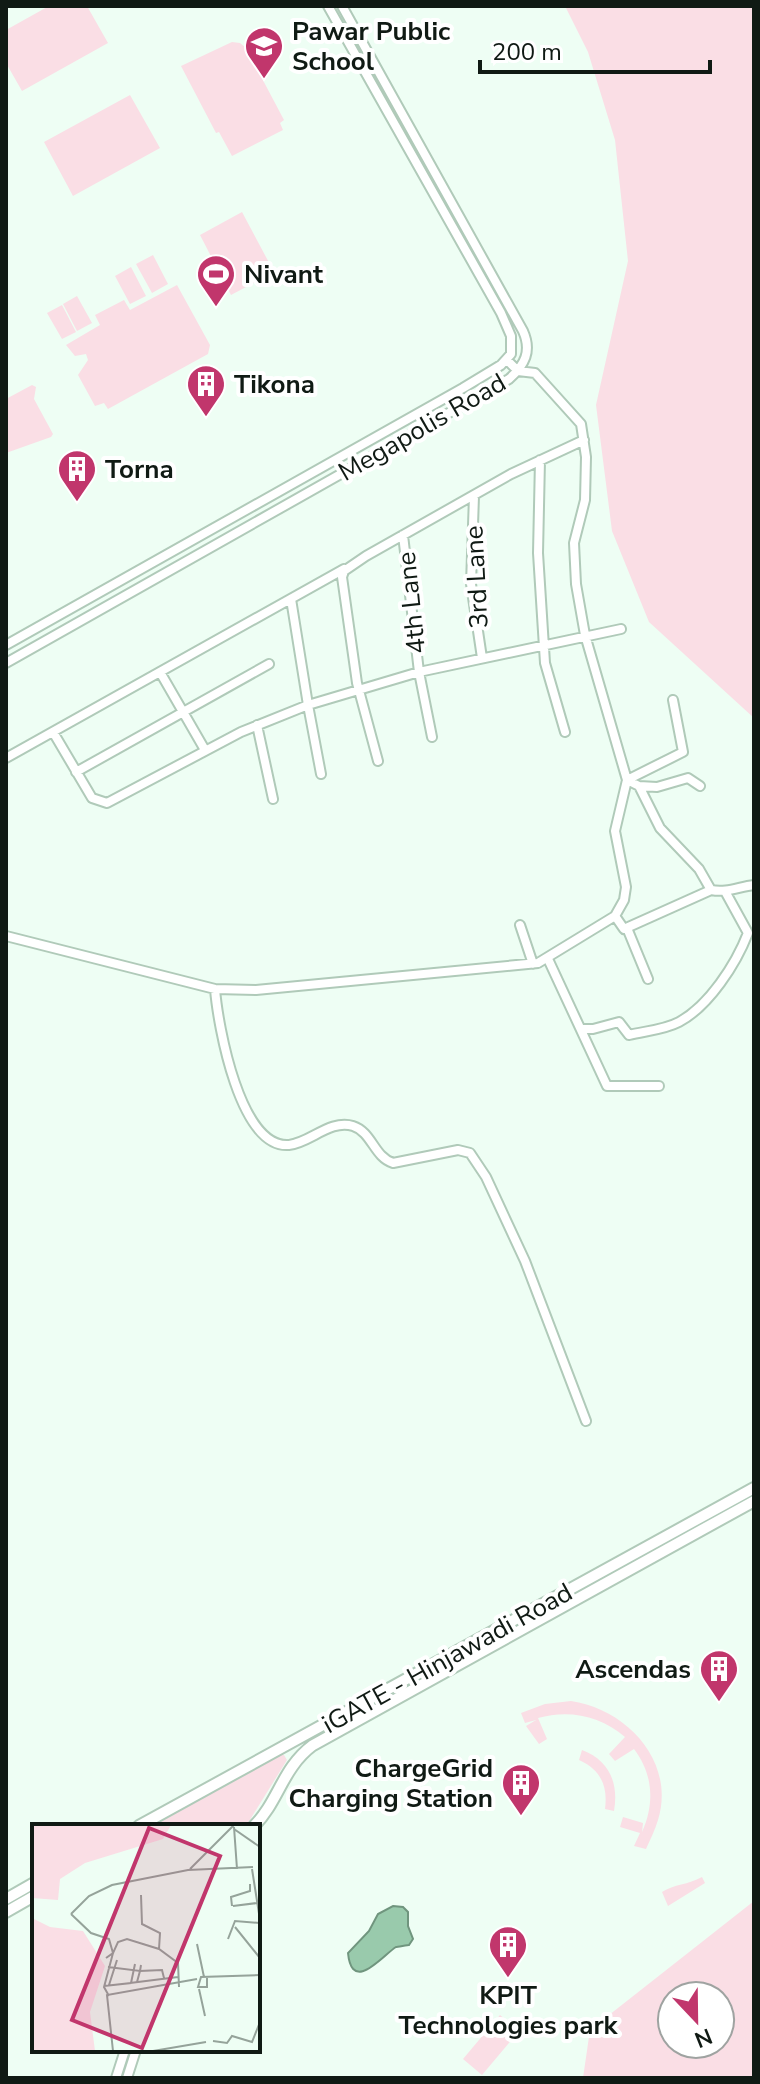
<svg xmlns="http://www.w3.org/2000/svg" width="760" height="2084" font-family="'Nunito Sans',sans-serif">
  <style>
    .green { fill: #fadee5; fill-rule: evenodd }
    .water { fill: #99caac; stroke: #70957e; stroke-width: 2 }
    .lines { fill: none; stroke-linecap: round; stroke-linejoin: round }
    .minor-casing { stroke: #b0cab9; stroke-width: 12 }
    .major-casing { stroke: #b0cab9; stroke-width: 14 }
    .minor { stroke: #fff; stroke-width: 8 }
    .major { stroke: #fff; stroke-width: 10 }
    .labels { text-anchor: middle; stroke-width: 8; stroke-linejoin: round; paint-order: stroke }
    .poi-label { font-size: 26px; font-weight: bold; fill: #101a14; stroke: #fff; text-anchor: start }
    .street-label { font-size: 26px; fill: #101a14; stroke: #fff }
    .inset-road { fill: none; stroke: #95a39a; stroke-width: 2 }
    .view { fill: #c1366c; fill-opacity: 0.15; stroke: #c1366c; stroke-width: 4 }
    .inset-edge { fill: none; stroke: #101a14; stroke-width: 4 }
  </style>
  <rect width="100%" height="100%" fill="#eefef4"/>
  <path class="green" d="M49 6H87L108 43 22 91 6 63V30Z
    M565 6H754V718L649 622 612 531 596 405 628 261 615 140 588 52Z
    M232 42 240 43 246 48 284 120 280 123 283 130 232 156 219 132 216 133 181 66Z
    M130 95 160 148 73 196 44 142Z
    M242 212 274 272 231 295 200 235Z
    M153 255 168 284 152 293 136 264Z
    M131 267 146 296 130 304 115 276Z
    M177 285 210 345 208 354 108 409 104 403 95 406 78 375 88 360 86 354 75 356 66 345 100 325 95 315 124 300 130 310Z
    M77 296 92 323 77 331 63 304Z
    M62 305 76 332 62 339 47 313Z
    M32 385 36 387 34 399 53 434 51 437 6 453V399Z
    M571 1701C626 1709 676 1761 658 1820 655 1830 650 1840 646 1849L634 1846 640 1833 620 1827 623 1817 643 1823 642 1832C655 1803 653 1774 634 1749L615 1761 609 1754 625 1737C601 1716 569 1709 538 1718L547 1739 539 1744 526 1726 536 1720 525 1723 521 1713 545 1704Z
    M582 1750C609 1760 619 1783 614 1811L605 1809C608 1786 601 1770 579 1760Z
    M280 1755H284L287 1760 248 1823 241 1826H153Z
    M702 1877 705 1883 668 1906 662 1892C674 1884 688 1885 702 1877Z
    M754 1901V2078H583L590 2030ZM672 1996H720V2044H672Z
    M500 2015 519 2031 482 2075 463 2059Z"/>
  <path class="water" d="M393 1906 403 1907 408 1912V1926L413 1939 409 1945C408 1945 397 1947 396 1947 384 1954 352 1995 348 1953L369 1931 378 1914Z"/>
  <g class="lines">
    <defs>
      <path id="minor" d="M540 460 538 553 545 663 565 732
        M474 496 471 584 482 658
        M403 535 419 672 432 737
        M6 645 463 388 501 365 511 354V336L501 313 328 6
        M6 663 509 379C525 365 532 351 523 331L342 6
        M160 672 205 750
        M257 725 273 799
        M53 732 92 798 107 803 241 732 308 705 291 599
        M6 758 344 569
        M378 761 357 683 342 577 344 571 366 556 511 474 584 440
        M76 772 269 664
        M321 774 308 705 419 672 621 629
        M627 780 639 786 660 828 699 869 711 890C727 893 738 887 754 885
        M627 780 683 752 673 700
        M639 786 657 787 688 778 700 786
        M615 916 624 929 711 890
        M520 925 533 964
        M627 928 648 979
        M6 936 215 989 256 990 538 963 615 916 624 900 626 887 615 831 627 780 585 635 576 584 574 543 585 500 586 457 581 424 535 373 518 371 507 360
        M548 959 607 1086H659
        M215 989C218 1026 240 1149 289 1145 310 1143 330 1119 353 1126 372 1132 374 1157 393 1163L458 1150 470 1153 486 1177 525 1261 586 1421
        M581 1029H593L619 1022 629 1035C645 1031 664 1030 679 1022 709 1006 736 964 748 933L726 893
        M116 2078 125 2050
        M127 2078 136 2050"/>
      <path id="major" d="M139 1826 754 1488
        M254 1826C279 1801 282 1768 313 1745L754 1501
        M6 1899 34 1883
        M6 1912 34 1896"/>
    </defs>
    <use href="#minor" class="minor-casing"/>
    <use href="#major" class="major-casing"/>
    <use href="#minor" class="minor"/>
    <use href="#major" class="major"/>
  </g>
  <defs>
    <symbol id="school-pin" viewBox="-11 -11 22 30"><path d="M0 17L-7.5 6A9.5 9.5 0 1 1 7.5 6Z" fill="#c1366c" stroke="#fff"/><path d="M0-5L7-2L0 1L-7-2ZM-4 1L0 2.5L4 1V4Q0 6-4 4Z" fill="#fff"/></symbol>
    <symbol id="stadium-pin" viewBox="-11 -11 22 30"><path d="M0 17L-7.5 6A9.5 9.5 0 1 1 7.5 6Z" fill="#c1366c" stroke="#fff"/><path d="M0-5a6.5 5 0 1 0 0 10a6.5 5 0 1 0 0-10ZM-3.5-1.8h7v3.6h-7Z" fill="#fff"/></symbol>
    <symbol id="building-pin" viewBox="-11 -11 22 30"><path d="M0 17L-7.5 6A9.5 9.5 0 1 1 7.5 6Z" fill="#c1366c" stroke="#fff"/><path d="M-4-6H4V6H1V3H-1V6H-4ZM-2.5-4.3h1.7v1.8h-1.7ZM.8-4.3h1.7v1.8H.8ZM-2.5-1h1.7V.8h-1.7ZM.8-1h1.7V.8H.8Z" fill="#fff"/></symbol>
  </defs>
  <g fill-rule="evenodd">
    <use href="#school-pin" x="242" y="24" width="44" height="60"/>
    <use href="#stadium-pin" x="194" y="252" width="44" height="60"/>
    <use href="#building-pin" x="184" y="362" width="44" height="60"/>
    <use href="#building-pin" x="55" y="447" width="44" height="60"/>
    <use href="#building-pin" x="697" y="1647" width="44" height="60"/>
    <use href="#building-pin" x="499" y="1761" width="44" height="60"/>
    <use href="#building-pin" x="486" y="1923" width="44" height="60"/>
  </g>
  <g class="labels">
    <g class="poi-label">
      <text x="292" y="40">Pawar Public<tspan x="292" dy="30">School</tspan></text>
      <text x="244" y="283">Nivant</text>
      <text x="234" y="393">Tikona</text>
      <text x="105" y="478">Torna</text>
      <text x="691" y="1678" text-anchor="end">Ascendas</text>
      <text x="493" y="1777" text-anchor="end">ChargeGrid<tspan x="493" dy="30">Charging Station</tspan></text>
      <text x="508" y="2004" text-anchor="middle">KPIT<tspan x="508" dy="30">Technologies park</tspan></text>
    </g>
    <g class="street-label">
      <text transform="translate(422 427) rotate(-30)" y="9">Megapolis Road</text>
      <text transform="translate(476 577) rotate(-93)" y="9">3rd Lane</text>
      <text transform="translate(411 603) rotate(-96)" y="9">4th Lane</text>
      <text transform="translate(447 1658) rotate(-29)" y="9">iGATE - Hinjawadi Road</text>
    </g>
  </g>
  <g transform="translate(32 1824)">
    <rect width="228" height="228" fill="#eefef4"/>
    <path d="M0 1H139L131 15 53 39 28 55 26 76 0 74ZM0 94 18 103 51 107 73 142 58 188 63 227H0Z" fill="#fadee5"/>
    <path class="inset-road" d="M202 3 205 45M202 5 228 23M158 45 202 1M220 45 228 96M109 71 110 100 128 109 127 125M200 82 199 73 218 67V60M201 82 225 79M39 90 59 109 77 115 81 129 74 134M39 90 57 72 80 61 156 46 221 43M203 103 228 134M196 115 203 97 228 99M165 120 172 153M76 143 108 147 109 141M175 154V163H166L169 153 228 151M105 158 108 147 130 146 132 154M98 159 146 153M77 161 85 136M72 162 99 159 103 140M167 165 173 192M77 172 72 163 81 129 86 118 95 115 127 125 146 139 147 163M181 217 195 219 200 212 220 218 228 198M81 227 75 171 165 155M121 227 174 218"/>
    <path class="view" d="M117 4 188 32 110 224 40 196Z"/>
    <rect width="228" height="228" class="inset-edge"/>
  </g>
  <rect width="760" height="2084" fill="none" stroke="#101a14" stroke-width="16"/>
  <g transform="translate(696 2020) rotate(158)"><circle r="38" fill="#ffffff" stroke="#9fa3a1" stroke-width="2"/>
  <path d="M0-6L14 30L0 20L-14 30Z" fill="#c1366c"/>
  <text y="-12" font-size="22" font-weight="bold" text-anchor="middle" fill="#101a14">N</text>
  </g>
  <path d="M480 60v12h230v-12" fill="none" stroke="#101a14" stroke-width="4"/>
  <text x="492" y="60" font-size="24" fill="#101a14" stroke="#ffffff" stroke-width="6" paint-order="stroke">200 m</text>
</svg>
